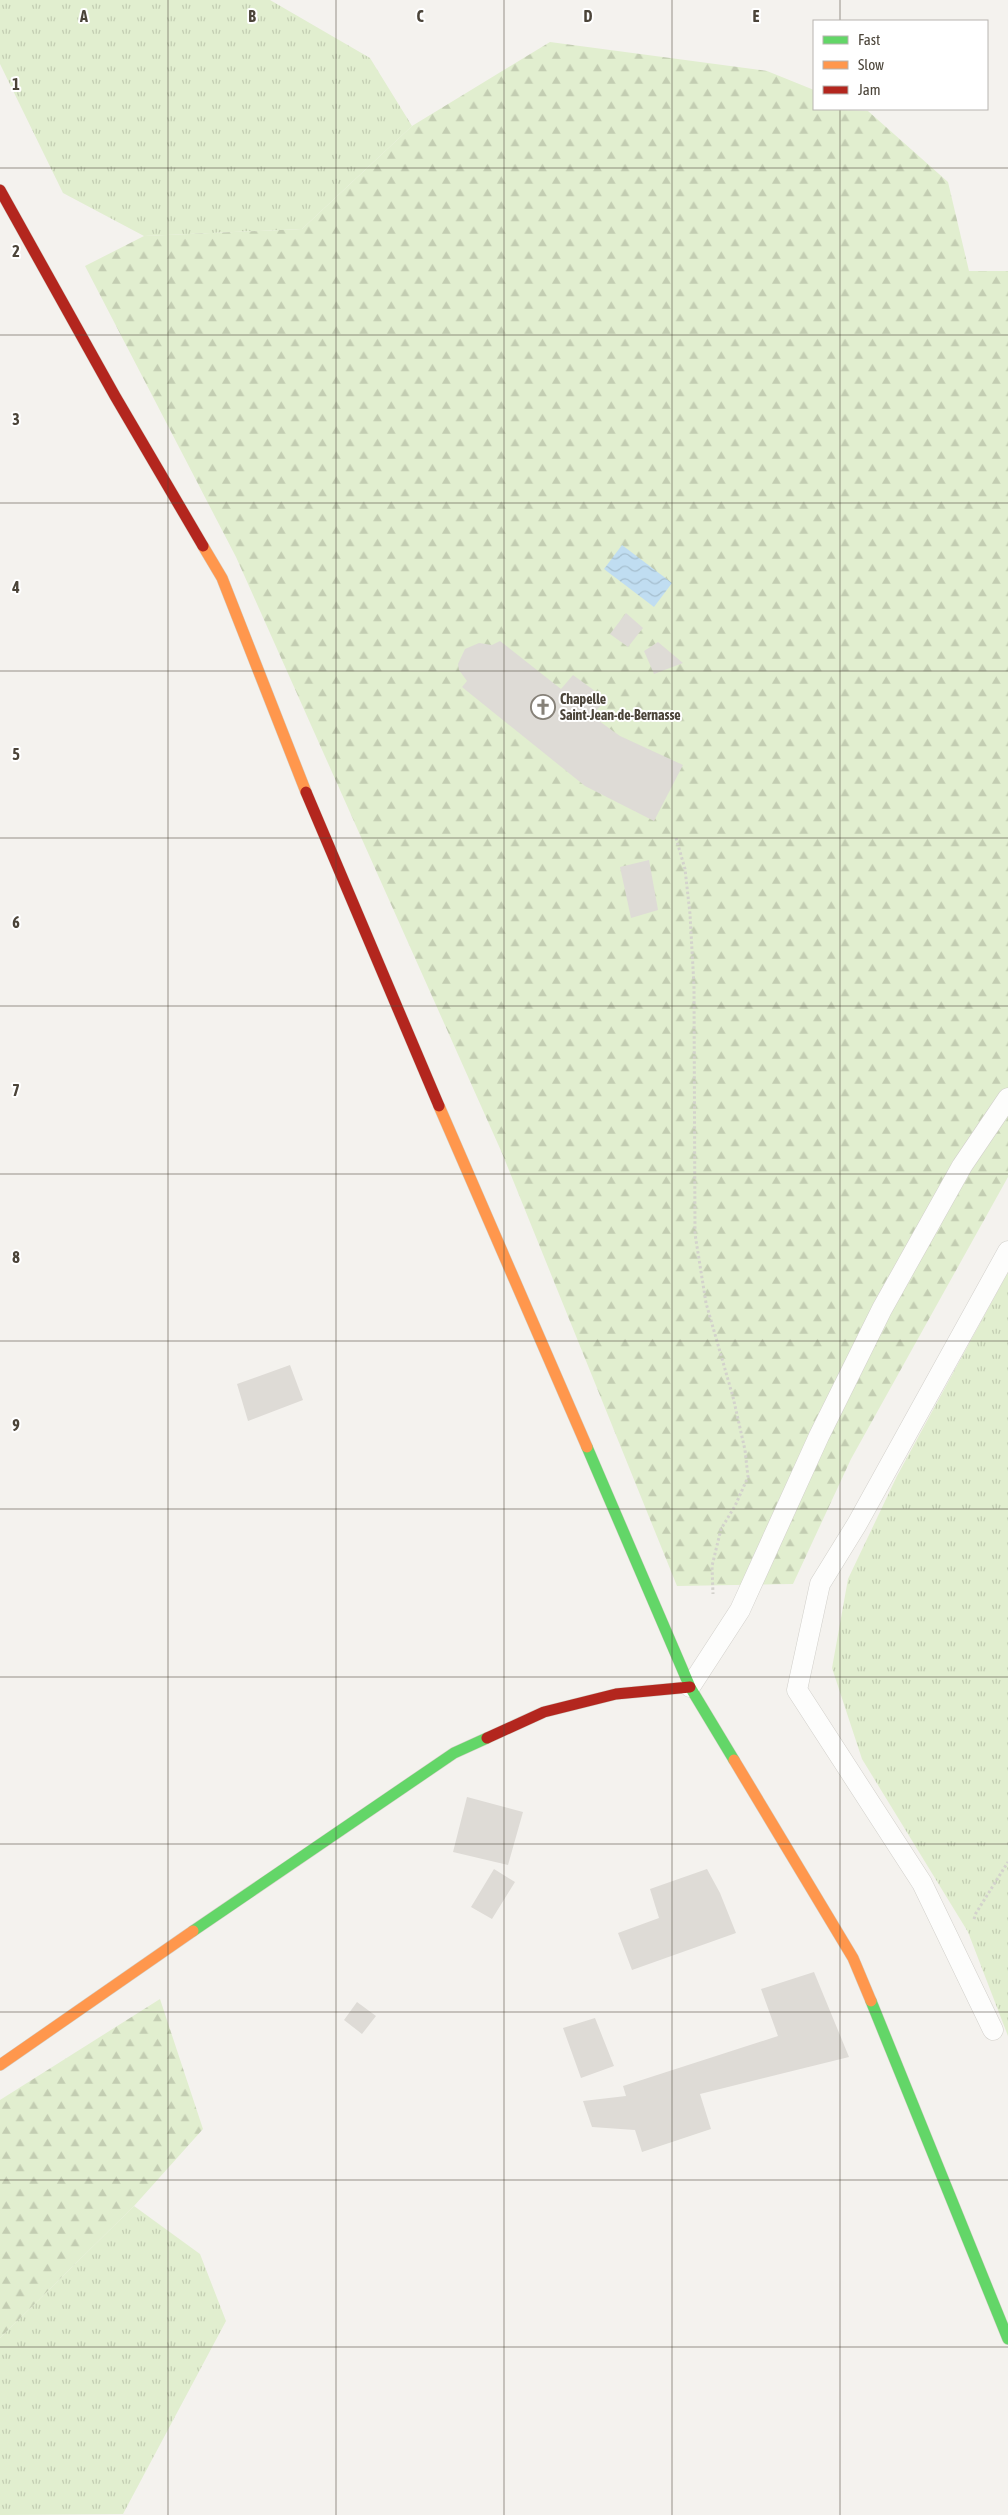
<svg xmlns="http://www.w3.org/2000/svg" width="1008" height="2515" font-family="'Asap Condensed',sans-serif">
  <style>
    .grass { fill: url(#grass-tufts) }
    .forest { fill: url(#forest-firs) }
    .water { fill: url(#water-waves) }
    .building { fill: #dedbd6 }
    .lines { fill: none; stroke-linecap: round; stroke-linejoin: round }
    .lane-casing { stroke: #d2d0cb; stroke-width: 21 }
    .fast-casing { stroke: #d3cfc5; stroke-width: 12 }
    .slow-casing { stroke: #d3cfc5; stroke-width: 12 }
    .jam-casing { stroke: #d3cfc5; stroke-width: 12 }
    .path { stroke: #d3d2cc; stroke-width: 3; stroke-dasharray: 2.5 2.5; stroke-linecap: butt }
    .lane { stroke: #fdfdfc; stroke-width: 20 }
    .fast { stroke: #63d668; stroke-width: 11 }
    .slow { stroke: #ff974d; stroke-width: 11 }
    .jam { stroke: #b3261e; stroke-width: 11 }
    .grid { fill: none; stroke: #4b4439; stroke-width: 1; stroke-opacity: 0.55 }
    .labels { text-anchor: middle; stroke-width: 4; stroke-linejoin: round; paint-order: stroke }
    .poi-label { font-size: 14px; font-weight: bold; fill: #4b4439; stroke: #fff; text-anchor: start }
    .grid-label { font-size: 16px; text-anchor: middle; font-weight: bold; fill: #4b4439; stroke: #fff; stroke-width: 4; stroke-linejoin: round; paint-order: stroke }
  </style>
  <defs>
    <pattern id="grass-tufts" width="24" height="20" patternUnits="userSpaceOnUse" patternTransform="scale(1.25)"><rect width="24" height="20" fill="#e1eecf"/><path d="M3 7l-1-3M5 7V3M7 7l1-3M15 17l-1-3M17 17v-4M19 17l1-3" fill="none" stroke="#c3cdb2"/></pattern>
    <pattern id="forest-firs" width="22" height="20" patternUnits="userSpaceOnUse" patternTransform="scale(1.25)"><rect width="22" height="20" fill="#e1eecf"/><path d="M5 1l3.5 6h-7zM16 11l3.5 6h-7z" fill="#c3cdb2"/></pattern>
    <pattern id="water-waves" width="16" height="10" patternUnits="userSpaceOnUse" patternTransform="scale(1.25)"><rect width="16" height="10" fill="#c0ddf1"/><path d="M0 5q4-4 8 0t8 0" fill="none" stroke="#a6bfcf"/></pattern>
  </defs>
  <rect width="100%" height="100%" fill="#f4f2ee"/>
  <path class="grass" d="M0 0H270L370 58 412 126 302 229 144 236 63 193 0 64Z
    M1008 1272V2036L968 1932 862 1759 832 1668 848 1579 897 1476Z
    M134 2206 200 2254 226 2321 123 2514 0 2515V2338Z"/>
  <path class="forest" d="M550 42 767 71 814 90V109L868 111 948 182 969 271H1008V1177L851 1459 793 1584 677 1586 502 1153 236 557 85 266 144 236 302 229 412 126Z
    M160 1999 203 2129 134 2206 0 2338V2100Z"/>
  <path class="water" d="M622 545 672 583 654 607 604 569Z"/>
  <path class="building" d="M626 613 643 628 628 647 610 634Z
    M500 641 561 689 573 675 606 699 592 716 620 736 683 765 654 821 585 786 462 687 467 681 459 670 458 664 465 649 479 643 492 645Z
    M658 642 683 663 654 674 644 651Z
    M649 860 658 910 631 918 620 867Z
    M290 1365 303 1400 248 1421 237 1384Z
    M467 1797 523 1812 508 1865 453 1852Z
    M494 1869 515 1882 492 1919 471 1907Z
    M707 1869 720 1893 736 1933 632 1970 618 1933 659 1918 650 1889Z
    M814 1972 849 2057 700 2094 711 2129 642 2152 635 2130 592 2127 583 2101 626 2096 623 2086 778 2036 761 1989Z
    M357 2002 376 2016 362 2034 344 2020Z
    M595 2018 614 2066 581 2078 563 2028Z"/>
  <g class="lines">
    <defs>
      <path id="lane" d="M690 1687 740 1610 819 1436 882 1309 962 1166 1008 1098
        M993 2030 922 1883 797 1690 820 1584 857 1524 1008 1251"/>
      <path id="fast" d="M587 1447 690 1687 734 1760
        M193 1931 454 1753 487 1738
        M871 2001 1008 2339"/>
      <path id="slow" d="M203 546 222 578 306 792
        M439 1106 587 1447
        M734 1760 853 1958 871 2001
        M0 2065 193 1931"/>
      <path id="jam" d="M0 190 115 396 203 546
        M306 792 439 1106
        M487 1738 544 1712 616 1694 690 1687"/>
    </defs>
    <use href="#lane" class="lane-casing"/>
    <use href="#fast" class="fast-casing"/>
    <use href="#slow" class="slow-casing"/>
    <use href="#jam" class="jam-casing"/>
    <path class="path" d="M676 838 685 869 690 914 694 986 695 1234 706 1303 733 1397 745 1450 748 1477 735 1506 721 1529 712 1566 713 1594
      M974 1919 976 1913 1008 1862"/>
    <use href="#lane" class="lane"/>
    <use href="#fast" class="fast"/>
    <use href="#slow" class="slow"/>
    <use href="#jam" class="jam"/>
  </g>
  <path class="grid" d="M168 0V2515M336 0V2515M504 0V2515M672 0V2515M840 0V21M840 109V2515M0 168H1008M0 335H1008M0 503H1008M0 671H1008M0 838H1008M0 1006H1008M0 1174H1008M0 1341H1008M0 1509H1008M0 1677H1008M0 1844H1008M0 2012H1008M0 2180H1008M0 2347H1008"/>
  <defs>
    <symbol id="church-ring" viewBox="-11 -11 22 22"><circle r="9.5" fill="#fff" stroke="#868178" stroke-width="1.5"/><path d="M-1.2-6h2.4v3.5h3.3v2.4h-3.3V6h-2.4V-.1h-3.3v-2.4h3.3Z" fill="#868178"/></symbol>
  </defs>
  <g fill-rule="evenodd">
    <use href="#church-ring" x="529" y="693" width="28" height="28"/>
  </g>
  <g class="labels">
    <g class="poi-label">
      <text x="560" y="704">Chapelle<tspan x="560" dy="16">Saint-Jean-de-Bernasse</tspan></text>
    </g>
  </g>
  <g class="grid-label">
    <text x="84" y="22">A</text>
    <text x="252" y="22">B</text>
    <text x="420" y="22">C</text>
    <text x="588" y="22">D</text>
    <text x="756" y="22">E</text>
    <text x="16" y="90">1</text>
    <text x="16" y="257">2</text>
    <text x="16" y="425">3</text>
    <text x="16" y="593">4</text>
    <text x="16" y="760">5</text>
    <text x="16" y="928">6</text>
    <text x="16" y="1096">7</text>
    <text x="16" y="1263">8</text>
    <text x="16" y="1431">9</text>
  </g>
  <rect x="813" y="20" width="175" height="90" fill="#ffffff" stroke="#b7b4b0"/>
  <rect x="823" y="36" width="25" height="8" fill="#63d668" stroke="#b7b4b0"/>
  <text x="858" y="45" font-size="15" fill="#4b4439">Fast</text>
  <rect x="823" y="61" width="25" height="8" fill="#ff974d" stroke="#b7b4b0"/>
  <text x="858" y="70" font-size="15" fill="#4b4439">Slow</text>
  <rect x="823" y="86" width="25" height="8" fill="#b3261e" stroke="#b7b4b0"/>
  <text x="858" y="95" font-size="15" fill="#4b4439">Jam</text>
</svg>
